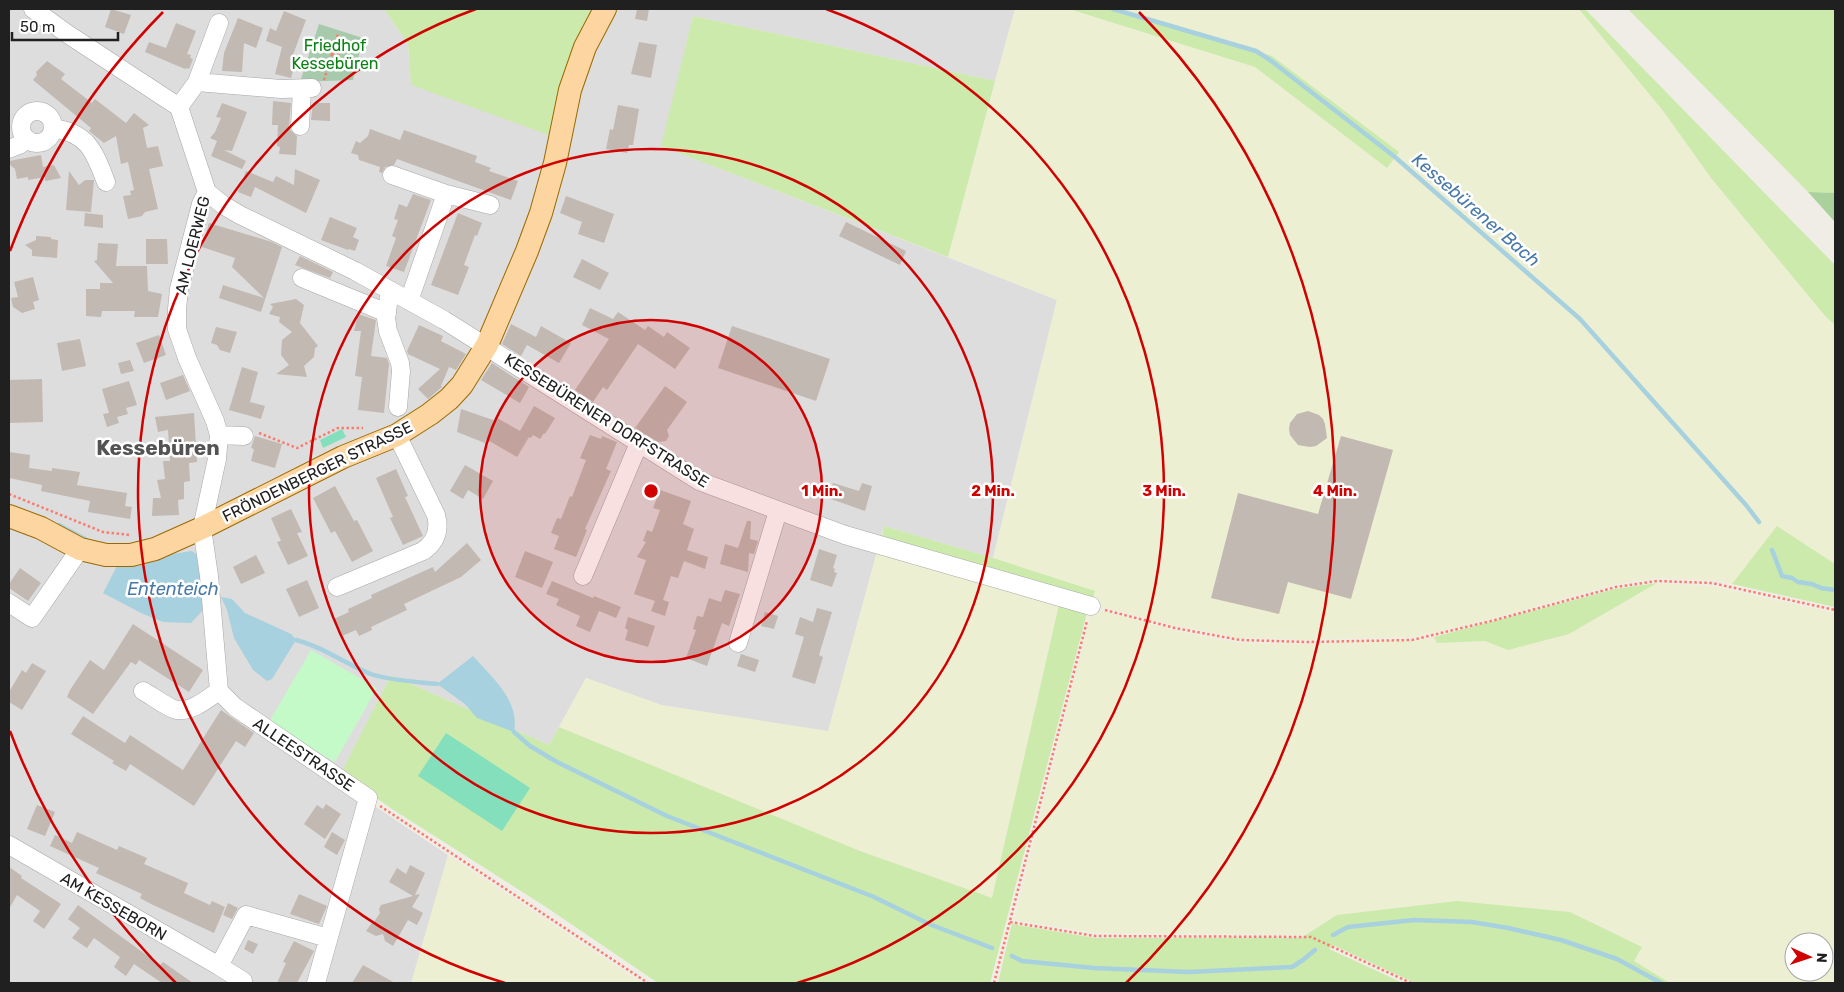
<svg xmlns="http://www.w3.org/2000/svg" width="1844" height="992" font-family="Rubik,sans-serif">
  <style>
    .residential { fill: #dedddd }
    .farmland { fill: #edefd2; fill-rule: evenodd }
    .grass { fill: #cbeaac }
    .forest { fill: #aad09b }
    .cemetery { fill: #a7caad }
    .park { fill: #c4fac8 }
    .pitch { fill: #84dfbd }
    .water { fill: #a7d1de }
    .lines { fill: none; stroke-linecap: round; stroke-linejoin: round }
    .stream { stroke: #a7d1de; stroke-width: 4.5 }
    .building { fill: #c1b9b2 }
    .minor-casing { stroke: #a7a7a7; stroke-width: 19 }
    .major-casing { stroke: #9c6900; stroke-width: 24 }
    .path { stroke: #fa7c6d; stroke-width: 2.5; stroke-dasharray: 2.5 2.5; stroke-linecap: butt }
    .minor { stroke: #fff; stroke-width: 18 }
    .major { stroke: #fcd5a0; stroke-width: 22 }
    .ring { fill: none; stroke: #d00100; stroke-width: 2.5 }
    .labels { text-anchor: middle; stroke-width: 5; stroke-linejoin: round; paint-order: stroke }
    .park-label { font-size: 16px; fill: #0b8115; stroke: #fff }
    .street-label { font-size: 16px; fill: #202020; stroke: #fff }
    .water-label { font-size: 18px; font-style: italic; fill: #4879a9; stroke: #fff }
    .district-label { font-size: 21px; font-weight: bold; fill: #535353; stroke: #fff }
    .centre { fill: #d00100; stroke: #fff; stroke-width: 2.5 }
    .ring-label { font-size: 15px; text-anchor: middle; font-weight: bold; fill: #d00100; stroke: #fff; stroke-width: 5; stroke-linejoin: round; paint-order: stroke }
  </style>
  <rect width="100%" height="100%" fill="#f0ede6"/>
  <path class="residential" d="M9 9H384L408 44 411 85 576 93 612 9H1015L995 81 693 16 662 146 1057 300 993 558 884 526 828 732 661 705 586 678 549 745 391 675 337 781 448 855 414 983H9Z"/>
  <path class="farmland" d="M1015 9H1069L1255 67 1387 168 1399 152 1272 56 1113 9H1579L1664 112 1711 178 1826 317 1835 325V564L1777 526 1732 584 1714 580 1658 578 1616 584 1495 618 1414 637 1307 640 1240 638 1176 626 1091 604 1094 591 993 558 1057 300 948 257Z
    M878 548 1060 600 992 898 860 851 559 727 586 678 661 705 828 731Z
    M1657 583 1711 586 1835 613V983H1670L1634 961 1642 947 1570 912 1457 901 1338 915 1305 935 1096 933 1014 920 1092 608 1173 630 1239 643 1306 644 1412 641 1434 637 1438 643 1485 641 1508 650 1569 634ZM1794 942H1824V972H1794Z
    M448 855 642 983H411Z"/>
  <path class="grass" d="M384 9H598L554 137 411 85 408 44Z
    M1069 9H1113L1272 56 1399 152 1387 168 1255 67Z
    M1579 9H1585L1835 265V325L1826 317 1711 178 1664 112Z
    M1628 9H1835V193L1808 192Z
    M693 16 995 81 948 257 661 146Z
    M884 526 993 558 1095 591 1091 604 881 542Z
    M1777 526 1835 564V607L1732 584Z
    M1657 583 1569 634 1508 650 1485 641 1437 643 1434 637 1615 589Z
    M1060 600 1088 609 990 983H658L546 907 392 809 341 773 391 675 549 745 559 727 860 851 992 898Z
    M1457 901 1570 912 1642 947 1634 961 1670 983H1415L1333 945 1329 949 1403 983H998L1012 924 1095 938H1301L1337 915Z"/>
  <path class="forest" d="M1808 192 1835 193V222Z"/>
  <path class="cemetery" d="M319 24 363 38 353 80 300 82Z"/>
  <path class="park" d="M311 650 377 688 335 762 268 724Z"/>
  <path class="pitch" d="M342 429 346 437 323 448 320 440Z
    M446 733 530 788 502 831 418 776Z"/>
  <path class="water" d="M192 551 203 559 204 609 191 623 163 622 141 613 103 593 118 564 138 566 157 560 172 554Z
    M221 597 232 599 245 613 291 634 296 640 272 679 267 681 253 670 234 638 227 610Z
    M473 656C492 677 520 701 514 732L477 718 465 704 437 684Z"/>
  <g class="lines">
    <path class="stream" d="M1113 9 1256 51 1270 60 1395 157 1580 319 1746 505 1759 522
      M59 525 85 539
      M1772 550 1782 576 1792 578 1798 582 1812 584 1821 588 1835 590
      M296 640C324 647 345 664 371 674 386 680 420 682 437 684
      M514 732 530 746 557 762 667 816 874 897 929 924 992 948
      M1333 935 1348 927 1414 920 1472 922 1508 928 1561 940 1617 959 1661 983
      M1012 956 1022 961 1094 968 1189 972 1292 967 1303 960 1315 950"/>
  </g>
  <path class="building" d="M111 9 131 15 124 34 105 27Z
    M637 9H649L647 21 635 19Z
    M284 11 306 20 291 60 296 61 291 78 275 74 282 47 266 41 270 28 276 31Z
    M238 18 263 28 256 48 244 43 242 72 222 71 224 53Z
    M176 23 196 31 187 54 191 55 190 58 193 59 189 69 186 68 185 69 145 52 149 42 166 48Z
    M639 42 657 45 651 78 631 74Z
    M47 61 65 74 61 79 92 103 95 99 126 123 134 113 149 125 143 128 147 148 158 146 163 166 149 169 158 209 145 212 142 216 128 219 123 196 131 195 130 191 134 190 128 162 121 164 116 136 104 143 89 131 91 128 33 80 37 75 36 72Z
    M273 101 291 103 289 126 291 131 297 136 296 155 279 154 280 147 277 146 278 125H272Z
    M222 103 247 112 232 151 224 150 246 161 242 169 211 156 217 141 210 138 215 132 221 118 216 117Z
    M313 103H330V121L311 120Z
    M618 105 639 109 633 145H629L627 153 606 149 610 129 613 130Z
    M370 129 400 140 404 130 477 156 475 162 491 168 489 171 518 181 511 200 397 159 394 165 385 167 382 173 379 172 380 167 359 160 358 155 351 153 356 141 360 143 368 136Z
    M41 155 43 167 54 165 61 178 45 181V177L28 180V177L17 179 15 169 9 164V161Z
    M295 169 320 180 306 213 255 187 251 197 238 192 246 171 273 182 276 176 294 185Z
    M69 171 79 185 85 180H94L91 212 66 210Z
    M413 194 431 200 404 272 386 266 396 238 392 236 398 220 394 219 399 204 407 207Z
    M566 196 614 214 604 243 578 234 582 222 560 213Z
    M85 213 103 215V228L84 226Z
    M458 213 482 223 477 236 475 235 464 265 469 267 458 295 431 285Z
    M330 217 357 228 353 237 359 240 355 251 349 249 348 250 321 240Z
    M846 222 906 251 900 265 839 236Z
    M209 223 272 242 282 247 261 312 219 298 223 285 264 298 232 267 235 258 202 247Z
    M36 236 51 237V239L58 240 57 258 32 256V250L25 245 36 240Z
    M146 239H167L168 264H146Z
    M98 243 118 244 116 266H147L148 291 162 294 158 317H134L135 311H102L101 317 86 316V289H100V283H113L94 261 97 260Z
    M300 256 333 272 330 278 295 265Z
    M582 259 609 273 600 290 573 277Z
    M33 277 39 300 33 302 35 309 22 313 13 307 11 298 18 297 14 282Z
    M296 299 304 305 300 323 318 346 315 348 314 357 304 366 307 377 276 374 289 365 281 355 282 340 292 332 279 322 280 317 269 314 273 307 270 304Z
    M590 308 613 319 618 312 645 330 648 326 664 337 667 332 690 348 675 369 638 344 607 390 603 387 593 402 575 390 609 339 582 325Z
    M358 314 376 320 371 356 387 358 389 364 384 413 358 410 362 377 355 376 361 331H354Z
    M511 324 536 337 541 326 571 343 559 363 527 345 521 356 502 344Z
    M419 325 443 336 441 341 466 354 456 370 449 367 441 386 442 387 428 399 418 389 440 369 408 354 407 351Z
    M732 326 830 359 816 401 718 368Z
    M216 327 237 332 230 353 220 350 217 345 211 343Z
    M159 335 166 355 144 363 136 343Z
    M80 339 86 366 62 371 57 343Z
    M130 360 134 371 121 374 118 363Z
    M492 363 529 387 520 403 481 380Z
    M242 367 258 372 250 402 265 406 261 419 229 410Z
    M183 375 190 391 166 400 160 383Z
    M42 379 43 422 9 423V380Z
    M129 381 137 405 126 408 128 414 117 417 119 423 107 427 103 414 109 413 102 389Z
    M665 386 687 402 667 430 669 436 666 441 658 442 635 428Z
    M534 406 555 418 545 434 544 433 540 439 533 435 531 438 529 437 517 457 486 439 485 443 457 432 461 409 496 421 497 418 520 431Z
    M1308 411 1319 415 1323 419 1325 424 1327 438 1316 446 1310 447 1298 445 1290 435 1289 429 1290 423 1297 414Z
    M194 413 197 462 189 463 190 481 184 482V499L178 500 179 515 152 516 153 498H161L157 480 165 479 163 461H170L168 430 158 432 155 417Z
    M590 435 601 439 602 436 617 442 606 469 611 471 585 529 587 530 576 557 554 549 559 536 551 533 557 518 561 519 570 496 572 497 586 460 580 458Z
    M255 436 282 444 275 468 251 461 254 449 251 448Z
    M1341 436 1393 450 1351 599 1288 582 1279 614 1211 598 1238 493 1318 514Z
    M9 452 30 455 29 468 52 471V468L80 472 77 485 127 493 125 506 132 507 130 519 88 512 90 501 41 491 42 485 9 478Z
    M465 465 493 481 483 499 468 490 463 499 450 491Z
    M396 469 408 496 405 497 423 536 403 545 390 518 393 517 376 478Z
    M833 483 859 491 862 483 872 486 865 511 828 498Z
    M335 486 354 521 357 520 373 551 352 562 335 531 331 533 313 498Z
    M660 490 691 501 683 524 694 529 687 550 708 557 705 569 684 561 678 578 671 576 663 600 669 602 665 616 651 611 655 601 634 594 646 560 637 557 646 542 643 541 647 530 652 532 660 510 653 508Z
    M291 509 302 532 297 533 308 556 288 565 277 542 281 541 271 518Z
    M747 521H751L750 539 758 541 754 554 749 553 748 572 720 564 725 544 738 548Z
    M467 543 481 560 461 577 404 604 407 610 371 627 372 630 359 636 356 630 342 636 334 619 349 612 348 609 372 598 371 595 433 567 435 572Z
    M819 549 837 555 833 568 835 569 834 572 837 573 832 587 810 580Z
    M525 551 553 562 542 588 515 577Z
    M256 555 265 573 241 584 233 567Z
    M20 568 41 583 28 601 9 588V584Z
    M307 580 319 608 299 617 286 589Z
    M552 581 593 598 594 596 621 607 616 618 599 611 590 632 576 626 580 616 556 605 559 599 546 594Z
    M725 590 740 594 729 626 722 623 707 666 686 658 696 630 693 629 697 616 703 617 709 598 721 602Z
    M817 608 832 612 819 655 823 657 815 684 792 677 804 637 795 634 800 617 813 622Z
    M765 612 778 616 774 629 761 626Z
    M628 617 655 626 648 647 625 640 628 630 625 628Z
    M133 624 203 670 189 692 139 660 136 665 131 662 93 714 67 697 70 690 90 660 104 670Z
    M741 654 759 660 755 672 737 666Z
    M32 663 46 671 22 710 9 702V692L22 670 26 673Z
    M221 710 254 733 245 747 236 741 194 806 130 764 126 771 112 763 114 761 71 734 83 716 125 743 130 735 183 770Z
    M326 804 341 814 325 839 304 824 317 805 323 809Z
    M37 805 55 812 45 836 27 829Z
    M77 832 117 850 119 846 147 858 144 864 188 883 184 893 210 905 212 901 225 907 214 933 151 904 140 898 142 894 96 873 99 868 50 846 55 835 72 843Z
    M332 832 345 840 337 855 324 847Z
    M410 865 425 873 415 895 420 894 412 907 423 913 417 925 408 920 393 946 385 941 383 934 376 936 366 931 371 924 374 922 380 913 379 909 381 905 413 896 389 882 397 868 406 874Z
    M9 867 22 876 21 878 61 904 44 929 33 921 40 911 17 895 9 909Z
    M299 894 327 906 319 924 290 914Z
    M228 903 238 908 232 919 223 915Z
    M78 905 160 965 163 962 193 983H162L134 964 126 976 114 967 120 957 94 938 87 948 72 938 80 928 68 919Z
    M248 940 258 944 253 954 244 949Z
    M294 941 314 951 297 983H277L286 963 283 962Z
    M363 965 395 983H352Z"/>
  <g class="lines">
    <defs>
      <path id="minor" d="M33 9 66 33 179 107 207 192 201 204 179 289 177 309V329L187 358 215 421 219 435 217 459 202 528 209 576 219 691 235 707 368 798 316 983
        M197 82 281 89 312 88
        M179 107 197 82 219 23
        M21 127a16 16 0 1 1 32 0a16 16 0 1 1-32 0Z
        M300 126 302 89
        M53 128C88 133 94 151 106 182
        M9 149 19 145 27 139
        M392 175 446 194 490 205
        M207 192 223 205 240 215 355 271 444 320 699 481 845 535 1091 606
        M302 278 387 313
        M390 290 386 318 388 331 400 363 401 371 398 407
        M409 301 446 194
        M219 435 244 436
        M583 576 639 443
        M337 587 423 551C436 542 440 530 436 515L397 435
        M9 603 32 618 80 549
        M738 643 778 511
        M143 691C151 695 169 709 177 710 192 712 207 699 219 691
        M9 845 219 966 246 915 328 938
        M219 966 243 981"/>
      <path id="major" d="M9 516 41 528 80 549 106 555H131L155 549 202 528 343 457 397 435 430 414 449 399 462 385 487 345 527 251 541 213 555 163 570 90 585 47 605 9"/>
    </defs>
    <use href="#minor" class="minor-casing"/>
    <use href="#major" class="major-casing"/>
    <path class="path" d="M332 53 341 55
      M324 80 338 34
      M259 433 297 448 338 428H363
      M9 494 103 532 130 535
      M1105 610 1175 628 1240 640 1307 642 1412 640 1495 620 1616 587 1657 581 1712 583 1835 610
      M380 806 648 983
      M1010 922 1095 936 1311 937 1411 983
      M994 983 1087 621"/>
    <use href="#minor" class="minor"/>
    <use href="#major" class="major"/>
  </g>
  <circle cx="651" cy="491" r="171" fill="#d00100" fill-opacity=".12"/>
  <g class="ring">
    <circle cx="651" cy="491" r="171"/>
    <circle cx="651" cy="491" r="342"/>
    <path d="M505 983A513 513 0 0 1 476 9M826 9A513 513 0 0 1 797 983"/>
    <path d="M176 983A684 684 0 0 1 10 731M10 251A684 684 0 0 1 163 12M1139 12A684 684 0 0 1 1126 983"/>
  </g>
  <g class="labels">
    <g class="park-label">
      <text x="335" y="51">Friedhof<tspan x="335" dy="18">Kessebüren</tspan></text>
    </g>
    <g class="street-label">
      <text transform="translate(192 245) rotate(-76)" y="6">AM LOERWEG</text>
      <text transform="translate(607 420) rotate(32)" y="6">KESSEBÜRENER DORFSTRASSE</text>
      <text transform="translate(317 471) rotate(-26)" y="6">FRÖNDENBERGER STRASSE</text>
      <text transform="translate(304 754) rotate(34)" y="6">ALLEESTRASSE</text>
      <text transform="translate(114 906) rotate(30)" y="6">AM KESSEBORN</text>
    </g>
    <g class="water-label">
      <text transform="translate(1476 210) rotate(41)" y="6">Kessebürener Bach</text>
      <text x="173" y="595">Ententeich</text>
    </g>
    <g class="district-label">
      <text x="158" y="455">Kessebüren</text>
    </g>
  </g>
  <circle cx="651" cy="491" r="8" class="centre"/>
  <g class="ring-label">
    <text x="822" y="496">1 Min.</text>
    <text x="993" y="496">2 Min.</text>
    <text x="1164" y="496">3 Min.</text>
    <text x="1335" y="496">4 Min.</text>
  </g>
  <rect width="1844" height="992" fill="none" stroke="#202020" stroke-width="20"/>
  <g transform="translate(1809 957) rotate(93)"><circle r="24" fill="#ffffff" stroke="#a6a6a6"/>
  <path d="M0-4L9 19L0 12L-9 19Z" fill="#d00100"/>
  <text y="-8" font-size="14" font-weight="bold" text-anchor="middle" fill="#202020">N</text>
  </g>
  <path d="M12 32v8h106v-8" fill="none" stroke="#202020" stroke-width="2.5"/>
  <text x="20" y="32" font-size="15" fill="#202020" stroke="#ffffff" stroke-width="4" paint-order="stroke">50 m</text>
</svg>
